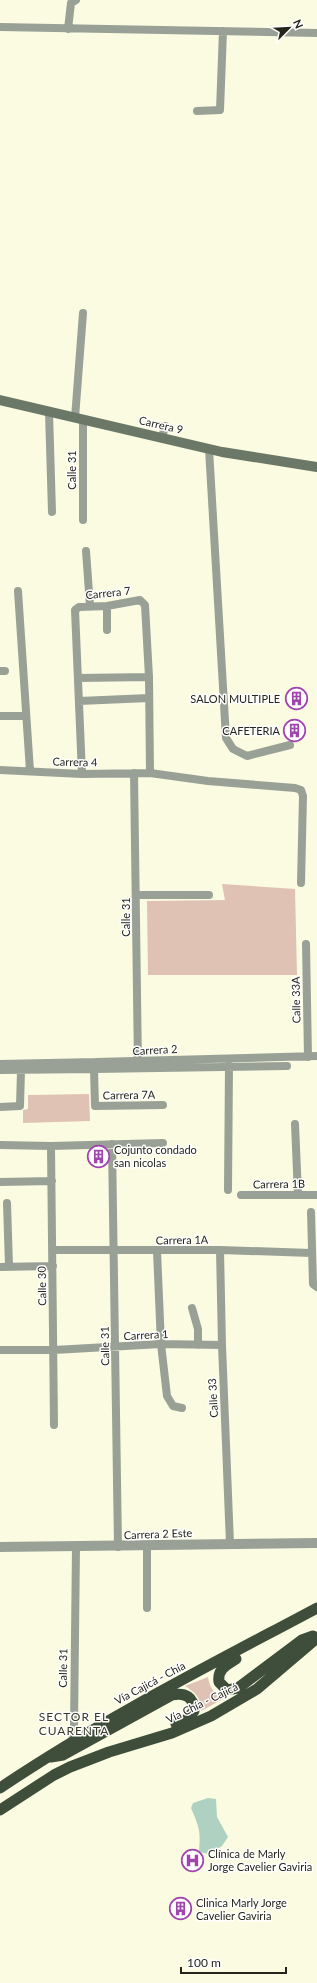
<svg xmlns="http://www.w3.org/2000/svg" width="317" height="1983" font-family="Lato,sans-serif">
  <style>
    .green { fill: #dfc2b3 }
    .water { fill: #afd1c2 }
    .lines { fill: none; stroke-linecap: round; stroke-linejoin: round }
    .minor { stroke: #99a196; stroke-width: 8 }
    .tertiary { stroke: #99a196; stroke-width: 10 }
    .secondary { stroke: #6c7867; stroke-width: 10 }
    .trunk { stroke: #3f4e3a; stroke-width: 11 }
    .labels { text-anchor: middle; stroke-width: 3; stroke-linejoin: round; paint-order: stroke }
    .street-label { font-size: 11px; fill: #24241b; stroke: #fff }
    .poi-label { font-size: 11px; fill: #24241b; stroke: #fff; text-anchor: start }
    .neighbourhood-label { font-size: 12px; letter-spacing: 1px; fill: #3a3a25; stroke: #fff }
  </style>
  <rect width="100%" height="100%" fill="#fbfbe2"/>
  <path class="green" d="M222 884 295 889 297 975H148L147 901 225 900Z
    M89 1094 90 1121 23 1123V1110L28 1109V1095Z
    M208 1677C210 1689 214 1694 225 1698L201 1711C202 1699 195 1692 185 1686Z"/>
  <path class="water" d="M208 1798 216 1799 217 1817 228 1837 222 1846 209 1854 199 1852C201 1831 199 1827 191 1808L193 1803Z"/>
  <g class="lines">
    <path class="minor" d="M0 27 317 33
      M68 29 71 3 76 0
      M197 111 220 110 223 31
      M49 412 52 512
      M75 418 83 313
      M83 420V520
      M162 438 165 426
      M209 449 226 738 233 749 247 756 290 745
      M86 551 90 606
      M18 591 30 771
      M107 606V630
      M0 671H5
      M78 678 149 677
      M79 701 149 698
      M0 716H25
      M0 770 82 774 150 773 208 781 295 788 301 790 303 796 301 883
      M134 773 138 1066
      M82 774 75 610 79 607 107 606 140 600 145 605 149 677 150 773
      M137 895H209
      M306 944 308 1057
      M0 1064 96 1062
      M0 1070 94 1069 96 1062 317 1056
      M163 1105 95 1106 94 1069 287 1066
      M0 1107 20 1106 21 1070
      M295 1124 298 1195
      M112 1144 118 1547
      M0 1145 51 1146 163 1143
      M51 1146 54 1425
      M0 1182 52 1181
      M228 1190 229 1066
      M241 1195H317
      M7 1203 9 1266
      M311 1212 313 1284 317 1287
      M52 1250H220L311 1253
      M220 1250 222 1345 230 1544
      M157 1251 161 1344 167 1396 173 1406 182 1408
      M0 1267 53 1266
      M192 1308 198 1329V1345
      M0 1350H54L161 1344 222 1345
      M147 1546V1608
      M72 1741 74 1727 76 1546"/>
    <path class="tertiary" d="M0 1547 317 1543"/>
    <path class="secondary" d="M0 400 222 452 317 467"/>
    <path class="trunk" d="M236 1659C227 1665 217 1669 219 1682L227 1690 238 1688 302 1640 313 1636
      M51 1757 63 1755 172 1695C185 1692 194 1697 194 1711L186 1720 176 1724
      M0 1788C101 1720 210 1665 317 1608
      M0 1810 54 1775 70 1767 109 1752 172 1733 211 1716 257 1689 317 1638"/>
  </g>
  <defs>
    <symbol id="building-ring" viewBox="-11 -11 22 22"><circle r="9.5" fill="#fff" stroke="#a044ae" stroke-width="1.5"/><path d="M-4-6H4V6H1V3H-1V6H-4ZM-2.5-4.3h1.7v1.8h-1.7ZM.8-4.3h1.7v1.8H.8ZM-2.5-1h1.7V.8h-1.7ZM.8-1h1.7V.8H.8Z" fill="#a044ae"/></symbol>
    <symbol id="hospital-ring" viewBox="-11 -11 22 22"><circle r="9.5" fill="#fff" stroke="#a044ae" stroke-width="1.5"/><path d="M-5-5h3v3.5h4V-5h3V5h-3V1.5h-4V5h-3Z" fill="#a044ae"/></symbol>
  </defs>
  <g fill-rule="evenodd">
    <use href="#building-ring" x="284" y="686" width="25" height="25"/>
    <use href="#building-ring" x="282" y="718" width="25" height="25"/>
    <use href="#building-ring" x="86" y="1144" width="25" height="25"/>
    <use href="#hospital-ring" x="180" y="1848" width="25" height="25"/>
    <use href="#building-ring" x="168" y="1896" width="25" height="25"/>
  </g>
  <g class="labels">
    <g class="street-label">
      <text transform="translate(161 425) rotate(13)" y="4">Carrera 9</text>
      <text transform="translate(72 470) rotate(-90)" y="4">Calle 31</text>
      <text transform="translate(108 593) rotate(-6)" y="4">Carrera 7</text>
      <text transform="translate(75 762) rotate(1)" y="4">Carrera 4</text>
      <text transform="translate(126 917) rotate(-90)" y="4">Calle 31</text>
      <text transform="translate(296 1000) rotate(-91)" y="4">Calle 33A</text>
      <text transform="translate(155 1050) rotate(-3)" y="4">Carrera 2</text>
      <text transform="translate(129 1095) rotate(-1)" y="4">Carrera 7A</text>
      <text transform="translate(279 1184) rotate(-1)" y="4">Carrera 1B</text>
      <text transform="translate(182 1240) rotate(-1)" y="4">Carrera 1A</text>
      <text transform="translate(42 1286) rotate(-91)" y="4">Calle 30</text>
      <text transform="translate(146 1335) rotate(-3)" y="4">Carrera 1</text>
      <text transform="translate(105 1346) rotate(-91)" y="4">Calle 31</text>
      <text transform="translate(213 1398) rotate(-93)" y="4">Calle 33</text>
      <text transform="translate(158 1534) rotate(-2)" y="4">Carrera 2 Este</text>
      <text transform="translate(63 1668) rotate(-89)" y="4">Calle 31</text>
      <text transform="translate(150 1683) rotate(-28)" y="4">Vía Cajicá - Chía</text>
      <text transform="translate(202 1703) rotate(-26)" y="4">Vía Chía - Cajicá</text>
    </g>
    <g class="poi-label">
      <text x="280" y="703" text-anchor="end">SALON MULTIPLE</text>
      <text x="280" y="735" text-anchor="end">CAFETERIA</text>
      <text x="114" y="1154">Cojunto condado<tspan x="114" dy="13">san nicolas</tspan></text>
      <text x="208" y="1858">Clínica de Marly<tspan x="208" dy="13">Jorge Cavelier Gaviria</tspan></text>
      <text x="196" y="1907">Clinica Marly Jorge<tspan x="196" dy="13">Cavelier Gaviria</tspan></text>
    </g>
    <g class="neighbourhood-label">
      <text x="74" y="1721">SECTOR EL<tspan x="74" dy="14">CUARENTA</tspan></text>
    </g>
  </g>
  <g transform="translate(289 28) rotate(66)" stroke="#ffffff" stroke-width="3" paint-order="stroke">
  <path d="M0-3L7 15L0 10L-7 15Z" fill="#24241b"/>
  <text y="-6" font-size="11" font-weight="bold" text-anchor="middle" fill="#24241b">N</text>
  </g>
  <path d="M181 1967v6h105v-6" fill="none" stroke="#24241b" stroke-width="2"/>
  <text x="187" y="1967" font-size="12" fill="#24241b" stroke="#ffffff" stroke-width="3" paint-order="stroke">100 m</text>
</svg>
